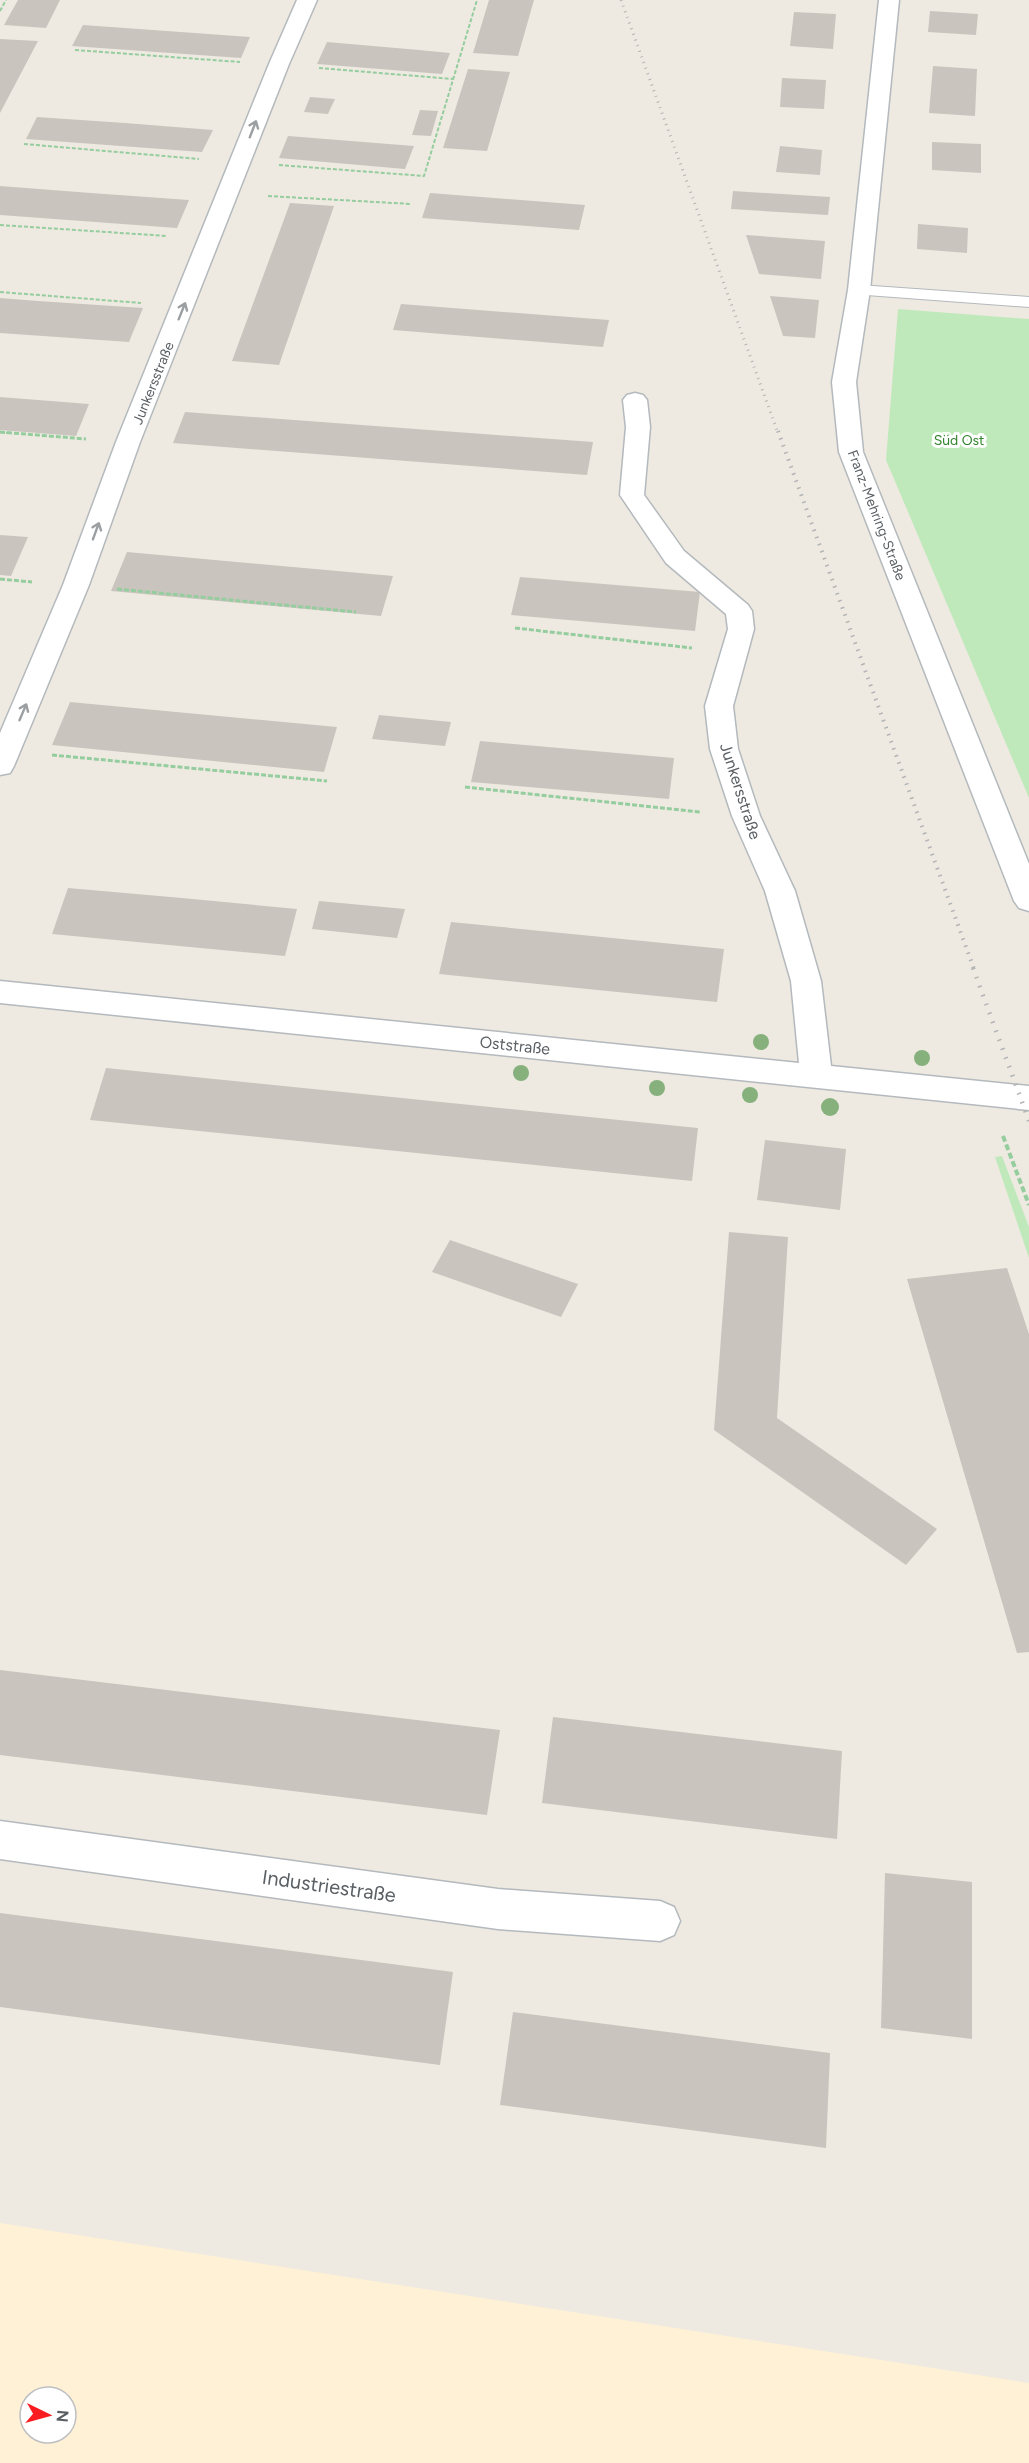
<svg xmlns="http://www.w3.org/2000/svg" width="1029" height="2463" font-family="Figtree,sans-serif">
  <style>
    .commercial { fill: #fff1d6; fill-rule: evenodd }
    .green { fill: #c0e9bb }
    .building { fill: #c9c5be }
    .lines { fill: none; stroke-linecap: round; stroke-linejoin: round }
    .service-casing { stroke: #b4b9bd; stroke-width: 2 }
    .minor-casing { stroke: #b4b9bd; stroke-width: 3 }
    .path-far2 { stroke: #95cd9f; stroke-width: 2; stroke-dasharray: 4 2; stroke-linecap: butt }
    .path-far1 { stroke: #95cd9f; stroke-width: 3; stroke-dasharray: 5 2; stroke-linecap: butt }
    .path { stroke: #95cd9f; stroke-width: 4; stroke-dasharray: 6 3; stroke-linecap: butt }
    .service { fill: #fff; fill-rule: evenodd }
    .minor { fill: #fff; fill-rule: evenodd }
    .rail-far2 { stroke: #b3b4b5; stroke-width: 3; stroke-dasharray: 1 5; stroke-linecap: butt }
    .rail-far1 { stroke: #b3b4b5; stroke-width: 4; stroke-dasharray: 1.5 6; stroke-linecap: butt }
    .rail { stroke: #b3b4b5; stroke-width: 4.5; stroke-dasharray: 1.5 8; stroke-linecap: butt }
    .tree { fill: #86b17d }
    .oneway { stroke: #9c9fa2 }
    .labels { text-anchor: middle; stroke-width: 6; stroke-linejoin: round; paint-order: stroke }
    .far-street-label { font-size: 14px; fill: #5a5f64; stroke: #fff }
    .far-park-label { font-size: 14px; fill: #30822c; stroke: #fff }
    .street-label { font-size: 16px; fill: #5a5f64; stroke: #fff }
    .near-street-label { font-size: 20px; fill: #5a5f64; stroke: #fff }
  </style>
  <rect width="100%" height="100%" fill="#eeeae1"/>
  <path class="commercial" d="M0 2223 1029 2383V2463H0ZM30 2397H66V2433H30Z"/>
  <path class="green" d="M898 309 1029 319V798L886 460Z
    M1002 1156 1029 1227V1258L995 1157Z"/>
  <path class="building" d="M18 0H60L46 28 4 25Z
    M489 0H534L518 56 473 53Z
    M930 11 978 14 976 35 928 32Z
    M794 12 836 14 833 49 790 46Z
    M83 25 167 31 250 37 241 58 72 46Z
    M0 39 38 41 0 113Z
    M327 42 419 50 450 53 442 74 317 64Z
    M933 66 977 69 975 116 929 113Z
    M468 69 510 72 487 151 443 148Z
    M782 78 826 80 824 109 780 107Z
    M310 97 335 99 328 114 304 112Z
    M420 110 438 111 431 136 412 135Z
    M37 117 125 123 213 130 202 152 26 139Z
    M288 136 414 146 405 169 279 158Z
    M932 142 981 144V173L932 170Z
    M780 146 822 150 820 175 776 172Z
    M0 186 91 193 189 200 177 228 0 215Z
    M733 191 830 197 828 215 731 209Z
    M430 193 585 205 579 230 422 218Z
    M290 203 334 206 279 365 232 361Z
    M918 224 968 228 967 253 917 249Z
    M746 235 825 241 821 279 759 274Z
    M770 296 819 300 815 338 783 336Z
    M0 298 38 301 143 308 129 342 0 333Z
    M401 304 609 320 603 347 393 330Z
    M0 397 89 404 76 436 0 430Z
    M185 412 593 442 587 475 173 443Z
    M0 535 28 537 11 576 0 575Z
    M127 552 393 576 381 616 111 591Z
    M520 577 700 592 695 631 511 615Z
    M70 702 337 727 324 772 52 745Z
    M379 715 451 722 445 746 372 739Z
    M480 741 674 758 669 799 471 782Z
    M68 888 182 898 297 909 285 956 52 934Z
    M319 901 405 909 397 938 312 929Z
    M451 922 724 949 717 1002 439 974Z
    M106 1068 698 1128 692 1181 90 1120Z
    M765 1140 846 1149 840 1210 757 1200Z
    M729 1232 788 1237 777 1418 937 1529 906 1565 714 1430Z
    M450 1240 578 1284 561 1317 432 1272Z
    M1007 1268 1029 1334V1652L1017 1653 907 1279Z
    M0 1670 500 1730 487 1815 0 1755Z
    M553 1717 842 1751 837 1839 542 1803Z
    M885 1873 972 1882V2039L881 2028Z
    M0 1913 453 1972 440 2065 0 2007Z
    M513 2012 830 2053 826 2148 500 2105Z"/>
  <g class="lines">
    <defs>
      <path id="service" d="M859 285 1029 297V307L853 294 850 290 853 286Z"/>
      <path id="minor" d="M297 0H317L289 64 140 442 89 585 14 766 10 773 0 775V733L63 585 116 442 269 64Z
        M879 0H899L870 290 856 382 863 452 1029 864V911L1019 908 1014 901 839 452 832 382 848 290Z
        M635 393 643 395 647 400 650 427 644 495 684 551 748 605 752 611 754 629 733 706 738 749 760 816 795 891 821 981 831 1066 1029 1086V1110L0 1003V981L799 1063 791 981 765 891 732 816 710 749 705 706 728 629 726 614 666 563 620 495 626 427 623 400 627 395Z
        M0 1821 498 1889 660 1901 674 1907 680 1921 674 1935 660 1941 498 1929 0 1859Z"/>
    </defs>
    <use href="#service" class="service-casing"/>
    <use href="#minor" class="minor-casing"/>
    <path class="path-far2" d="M0 11 6 0
      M75 50 240 62
      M319 68 453 79
      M24 144 199 159
      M279 165 424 176 477 0
      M268 196 411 204
      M0 225 167 236
      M0 292 141 303
      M0 432 8 433"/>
    <path class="path-far1" d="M0 432 86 439
      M0 579 32 582
      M117 589 356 612
      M515 628 692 648
      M52 755 327 781
      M465 787 700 812"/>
    <path class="path" d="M1003 1136 1029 1205"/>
    <use href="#service" class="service"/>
    <use href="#minor" class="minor"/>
    <path class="rail-far2" d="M621 0 778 433"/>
    <path class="rail-far1" d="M778 431 974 969"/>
    <path class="rail" d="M973 968 1029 1121"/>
  </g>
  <g class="tree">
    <circle cx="761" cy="1042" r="8"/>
    <circle cx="922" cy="1058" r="8"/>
    <circle cx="521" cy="1073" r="8"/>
    <circle cx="657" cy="1088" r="8"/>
    <circle cx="750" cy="1095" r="8"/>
    <circle cx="830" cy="1107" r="9"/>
  </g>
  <defs><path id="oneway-shaft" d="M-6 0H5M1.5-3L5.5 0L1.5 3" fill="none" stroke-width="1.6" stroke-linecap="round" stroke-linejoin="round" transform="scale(1.5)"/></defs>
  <g class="oneway">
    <use href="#oneway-shaft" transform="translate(253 129) rotate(-69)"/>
    <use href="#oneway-shaft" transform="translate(182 311) rotate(-68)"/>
    <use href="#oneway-shaft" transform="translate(96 531) rotate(-70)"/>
    <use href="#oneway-shaft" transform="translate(23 712) rotate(-67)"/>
  </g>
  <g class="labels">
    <g class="far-street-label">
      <text transform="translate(153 383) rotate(-68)" y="5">Junkersstraße</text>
      <text transform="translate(877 515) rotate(69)" y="5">Franz-Mehring-Straße</text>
    </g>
    <g class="far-park-label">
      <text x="959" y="445">Süd Ost</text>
    </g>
    <g class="street-label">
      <text transform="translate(741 791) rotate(72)" y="6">Junkersstraße</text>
      <text transform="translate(515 1045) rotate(6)" y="6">Oststraße</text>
    </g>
    <g class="near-street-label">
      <text transform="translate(329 1886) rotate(8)" y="7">Industriestraße</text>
    </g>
  </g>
  <g transform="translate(48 2415) rotate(95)"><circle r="28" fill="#ffffff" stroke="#bdbfc1" stroke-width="1.5"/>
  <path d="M0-4.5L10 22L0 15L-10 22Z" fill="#f91d21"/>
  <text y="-9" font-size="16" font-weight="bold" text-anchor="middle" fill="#5a5f64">N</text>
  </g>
</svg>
